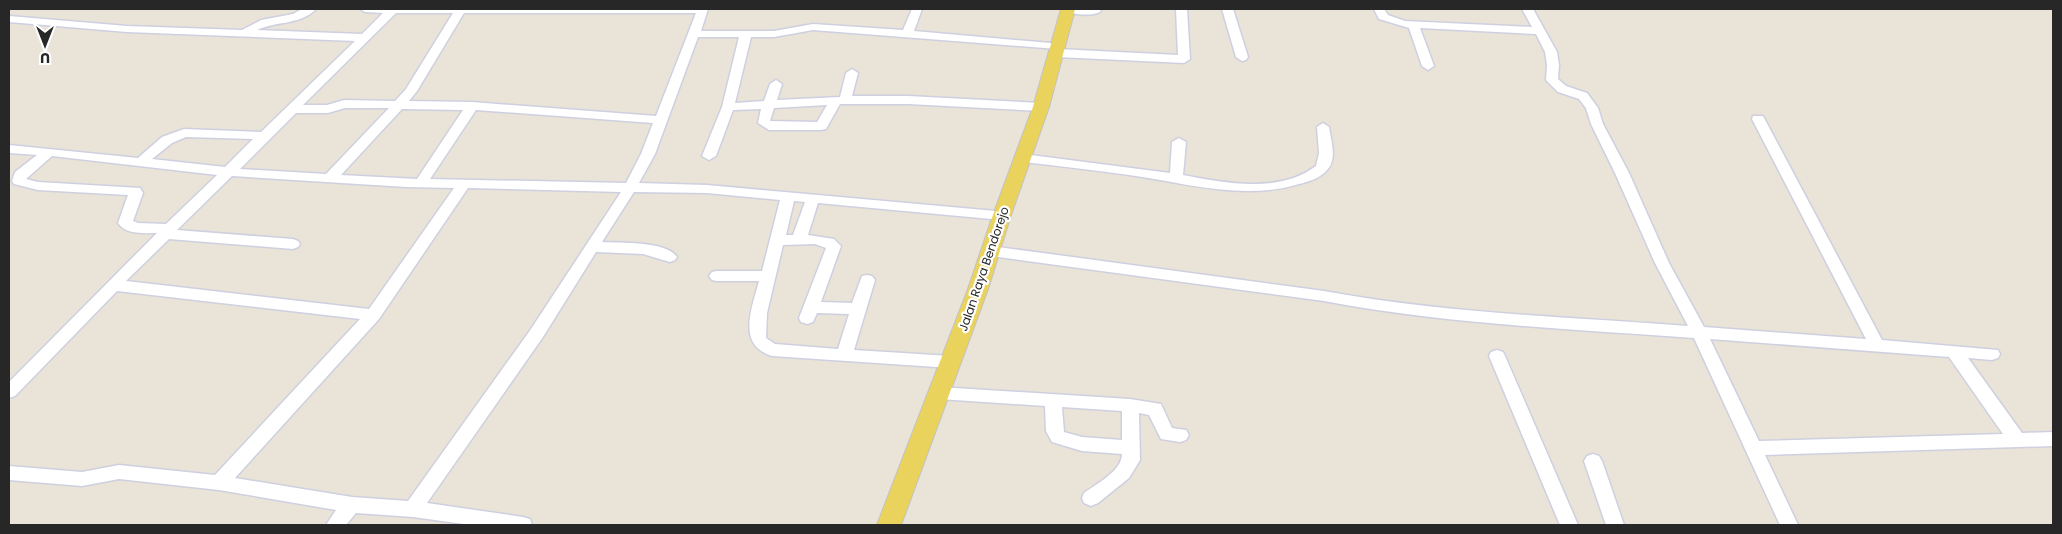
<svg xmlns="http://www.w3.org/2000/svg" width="2062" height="534" font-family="Poppins,sans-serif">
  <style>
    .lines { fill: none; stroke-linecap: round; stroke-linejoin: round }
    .minor-casing { stroke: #ced0e0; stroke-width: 3 }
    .major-casing { stroke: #c3c3c3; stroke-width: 2 }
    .minor { fill: #fff; fill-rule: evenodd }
    .major { fill: #ead35c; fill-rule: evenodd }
    .labels { text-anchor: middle; stroke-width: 4.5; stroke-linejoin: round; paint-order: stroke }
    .street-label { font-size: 12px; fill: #272727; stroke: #fff }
  </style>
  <rect width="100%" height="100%" fill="#e9e3d8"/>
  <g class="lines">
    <defs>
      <path id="minor" d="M302 9H316C301 25 276 21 257 30L362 34 383 13 365 12 360 9H708L701 31H774L813 24 903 30 912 9H922L914 31 1062 44 1064 46 1058 49 1178 55 1176 9H1187L1190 59 1184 63 1057 57 1051 53 1057 49 813 30 774 37H751L735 103 764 101 770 84 776 80 782 84 777 100 840 97 846 73 852 69 858 73 852 96H908L1041 103 1047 107 1041 111 908 104H840L826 129 821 130H769L758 123 761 109 733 110 716 156 709 160 702 156 722 107 739 37H698L655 154 639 183 707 185 1007 212 1009 215 1007 218 1002 220 818 203 808 235 834 239 841 246 821 302 852 303 862 276 867 275 872 276 875 280 854 350 951 356 957 358 959 362 957 366 951 368 772 356C736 345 752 308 759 281H717L712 280 709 276 712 272 717 271H762L780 200 707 193 634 192 602 242C620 243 667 241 677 257L675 260 670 262 643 254 596 252 543 337 427 503 523 517 530 519 532 525H471L413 517 356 513 346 525H326L336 510 219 490 119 479 82 486 9 480V466L82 472 119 465 215 475 360 319 117 291 15 396 9 398V382L157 233C144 233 126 235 118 223L128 195 38 190 14 184 12 181 15 172 37 155 9 153V145L138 158 162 137 184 129 261 132 355 41 127 32 9 22V16L127 26 242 30 261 20 293 14ZM396 13H453L406 89 395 101 344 100 327 105H303ZM464 13H696L656 116 472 102 409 101 417 91ZM827 105 817 122 770 121 774 108ZM345 108H389L326 174 240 169 296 113H328ZM402 109 463 110 417 179 341 175ZM476 110 653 123 641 154 626 183 430 179ZM186 137 253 139 225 167 152 159 172 143ZM52 156 217 175 166 224 138 223 133 221 143 193 140 188 38 182 26 179ZM232 176 406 187 454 188 369 309 126 281 169 239 293 249 298 247 300 244 298 241 293 239 177 230ZM468 188 621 192 531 329 408 501 352 497 235 478 379 319ZM794 201 805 202 793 235H786ZM815 244 826 248 799 318 801 322 807 324 813 322 817 313 849 314 838 349 775 344 766 338 767 313 783 245Z
        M1062 9H1099L1101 11C1094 17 1069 15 1062 9Z
        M1222 9H1233L1248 57 1246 60 1242 61 1236 57Z
        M1374 9H1384L1388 15 1405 21 1532 27 1522 9H1533L1557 52 1559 65 1558 79 1566 86 1587 93 1598 108 1603 124 1629 173 1669 263 1704 327 1866 339 1752 119 1753 116H1763L1882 340 1998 350 2000 354 1998 358 1992 360 1968 358 2022 433 2053 432V446L1765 455 1798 525H1780L1694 338C1572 329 1444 324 1324 301L991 256 986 254 984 251 986 248 991 246 1324 291C1443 313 1567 317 1688 326L1655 263 1615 173 1591 124 1586 108 1579 99 1558 92 1546 80 1547 65 1545 52 1536 34 1420 28 1434 66 1428 70 1422 66 1409 28 1379 19ZM1710 339 1949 357 2003 434 1759 441Z
        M1323 123 1329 127C1331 141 1338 160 1326 171 1320 178 1308 182 1299 184 1243 201 1186 183 1129 175 1094 170 1059 166 1023 162L1016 158 1023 154 1170 173 1172 142 1179 138 1186 142 1183 175C1225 183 1279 194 1316 166L1319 153 1317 127Z
        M1497 350 1503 352 1505 356 1578 525H1560L1489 356 1491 352Z
        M939 387 1130 399 1161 404 1172 428 1186 430 1189 435 1186 440 1180 442 1161 439 1149 415 1139 413 1140 460 1137 465 1129 478 1098 503 1091 506 1084 503 1082 498 1084 493C1096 484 1122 471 1122 454L1082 451 1052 442 1046 431 1045 406 939 399 933 397 931 393 933 389ZM1062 407 1122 411V440L1082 437 1064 432Z
        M1593 454 1599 456 1602 461 1624 525H1606L1584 461 1587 456Z"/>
      <path id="major" d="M1061 9H1075L1049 107 1011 215 988 289 901 525H877L968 289 993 215 1033 107Z"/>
    </defs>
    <use href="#minor" class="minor-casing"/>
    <use href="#major" class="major-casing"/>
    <use href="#minor" class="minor"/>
    <use href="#major" class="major"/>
  </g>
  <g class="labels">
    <g class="street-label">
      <text transform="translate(984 269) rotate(-71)" y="4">Jalan Raya Bendorejo</text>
    </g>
  </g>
  <rect width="2062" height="534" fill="none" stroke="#272727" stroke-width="20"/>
  <g transform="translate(45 45) rotate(180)" stroke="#ffffff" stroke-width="4" paint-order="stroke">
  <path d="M0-4L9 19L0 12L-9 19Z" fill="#272727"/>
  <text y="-8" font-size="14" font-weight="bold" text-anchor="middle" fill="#272727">U</text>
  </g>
</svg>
